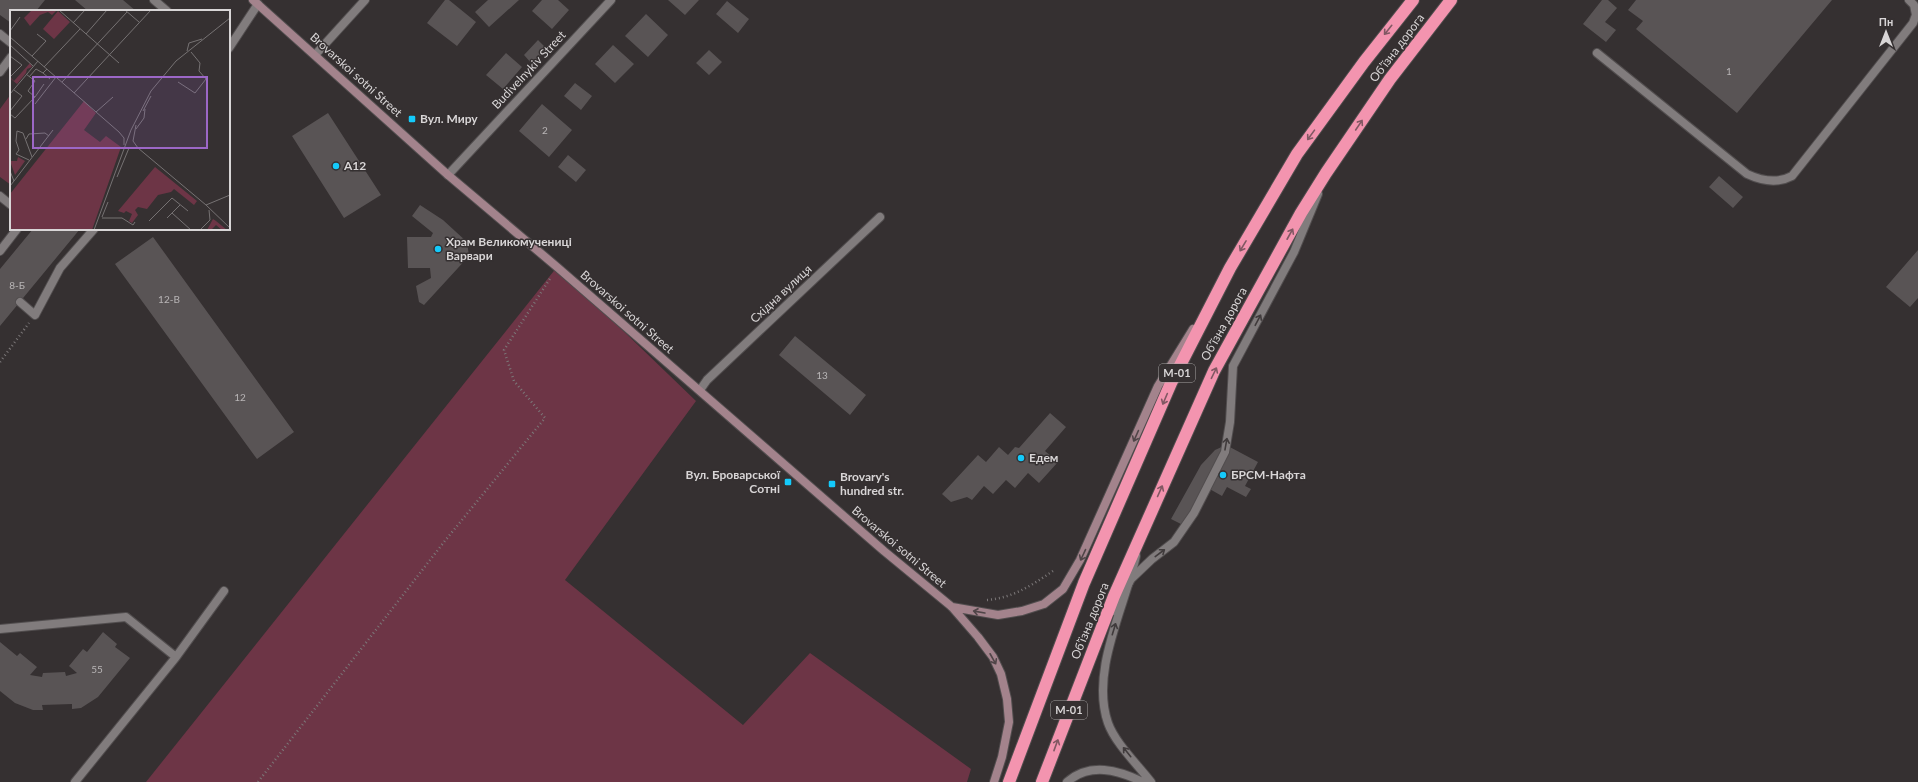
<svg xmlns="http://www.w3.org/2000/svg" width="1918" height="782" font-family="Lato,sans-serif">
  <style>
    .green { fill: #6d3546 }
    .building { fill: #595455 }
    .lines { fill: none; stroke-linecap: round; stroke-linejoin: round }
    .lane-casing { stroke: #514d4e; stroke-width: 10 }
    .street-casing { stroke: #514d4e; stroke-width: 10 }
    .secondary-casing { stroke: #514d4e; stroke-width: 10 }
    .highway-casing { stroke: #514d4e; stroke-width: 14 }
    .path { stroke: #7c7879; stroke-width: 2.5; stroke-dasharray: 1 3; stroke-linecap: butt }
    .lane { stroke: #817c7d; stroke-width: 8 }
    .street { stroke: #817c7d; stroke-width: 8 }
    .secondary { stroke: #a3838c; stroke-width: 8 }
    .highway { stroke: #f394af; stroke-width: 12 }
    .oneway { stroke: #815863 }
    .oneway2 { stroke: #403b3c }
    .oneway3 { stroke: #504548 }
    .poi-dot { fill: #14cafb; stroke: #353031; stroke-width: 1.5 }
    .labels { text-anchor: middle; stroke-width: 3; stroke-linejoin: round; paint-order: stroke }
    .number-label { font-size: 10px; fill: #b8b5b6 }
    .shield { fill: #353031; stroke: #a7a4a4; stroke-width: 1 }
    .shield-label { font-size: 11px; font-weight: bold; fill: #d8d5d6 }
    .street-label { font-size: 12px; fill: #d8d5d6; stroke: #353031 }
    .poi-label { font-size: 12px; font-weight: bold; fill: #d8d5d6; stroke: #353031; text-anchor: start }
    .inset-road { fill: none; stroke: #767273; stroke-width: 1 }
    .view { fill: #9c67c7; fill-opacity: 0.15; stroke: #9c67c7; stroke-width: 2 }
    .inset-edge { fill: none; stroke: #d8d5d6; stroke-width: 2 }
  </style>
  <rect width="100%" height="100%" fill="#353031"/>
  <path class="green" d="M11 94V185L0 177V109Z
    M557 267 696 401 565 580 743 725 810 653 971 769 967 782H146Z"/>
  <path class="building" d="M0 0H45L36 11H11V23L0 15Z
    M75 0H123L136 11H88Z
    M445 0H449L476 22 457 46 427 23Z
    M488 0H519L489 27 475 12Z
    M542 0H558L569 10 552 29 532 11Z
    M668 0H699L685 15Z
    M1602 0H1608L1617 8 1605 22 1616 30 1606 42 1583 24Z
    M1636 0H1832L1737 113 1636 29 1643 21 1628 10Z
    M727 1 749 19 738 33 716 14Z
    M646 14 668 35 648 57 625 36Z
    M538 40 547 49 532 64 524 55Z
    M613 45 634 64 615 83 595 64Z
    M709 50 722 62 709 75 696 63Z
    M506 53 522 67 503 89 486 75Z
    M575 83 592 96 581 110 564 96Z
    M542 104 572 130 549 157 519 131Z
    M328 113 381 195 344 218 292 136Z
    M568 155 586 170 576 182 558 167Z
    M1719 176 1743 197 1733 208 1709 187Z
    M420 205 443 220 467 242 469 256 424 305 419 302 416 286 431 278 430 268H408L407 237H431L433 233 412 216Z
    M33 229H80L0 326V269Z
    M153 237 294 432 257 459 115 264Z
    M1918 250V298L1910 307 1886 287Z
    M795 336 866 395 850 415 779 355Z
    M1050 413 1066 427 1045 451 1058 462 1039 483 1028 473 1015 488 1006 480 993 494 984 486 972 500 967 497 951 502 942 494 978 455 986 462 999 447 1008 455 1015 447 1019 448Z
    M1226 445 1258 462 1245 486 1251 489 1246 497 1227 487 1222 496 1206 487 1185 526 1171 519 1201 465 1215 450Z
    M103 632 117 644 115 647 130 658 98 697 81 708 72 709V704L42 705 43 710H33L15 703 0 691V642L17 656 20 653 37 667 30 675 42 677 43 673 65 672 66 676 77 673 69 666 83 649 87 652Z"/>
  <g class="lines">
    <defs>
      <path id="lane" d="M154 0 167 11
        M0 34 11 43
        M229 48 258 4
        M1597 53 1747 174C1762 181 1777 184 1792 176L1913 23 1916 15 1914 5 1909 0
        M0 72 11 57
        M0 196 11 205
        M0 251 17 229
        M20 302 35 315 60 268 94 229
        M700 390 707 380 880 217
        M1113 611 1131 579 1152 559 1174 542 1194 513 1225 452 1230 422 1233 366 1294 252 1318 194
        M0 629 126 617 176 657
        M75 782 176 657 224 591"/>
      <path id="street" d="M315 55 365 0
        M448 175 611 0
        M1136 556C1125 607 1090 671 1108 723 1115 743 1138 765 1151 782
        M1067 782C1090 762 1118 770 1143 782"/>
      <path id="secondary" d="M253 0 448 175 557 267 884 551 952 607 978 637 993 657 1001 674 1007 699 1009 722 1002 757 994 782
        M952 607 998 615 1022 611 1044 604 1063 589 1080 560 1158 386 1193 329"/>
      <path id="highway" d="M1009 782 1084 583 1171 383 1230 268 1297 154 1364 62 1413 0
        M1042 782 1114 596 1214 371 1301 213 1326 173 1390 79 1451 0"/>
    </defs>
    <use href="#lane" class="lane-casing"/>
    <use href="#street" class="street-casing"/>
    <use href="#secondary" class="secondary-casing"/>
    <use href="#highway" class="highway-casing"/>
    <path class="path" d="M0 362 29 323
      M987 600C1013 598 1032 585 1053 571
      M258 782 444 542 545 418 514 381 504 350 551 277"/>
    <use href="#lane" class="lane"/>
    <use href="#street" class="street"/>
    <use href="#secondary" class="secondary"/>
    <use href="#highway" class="highway"/>
  </g>
  <defs><path id="oneway-shaft" d="M-6 0H5M1.5-3L5.5 0L1.5 3" fill="none" stroke-width="1.6" stroke-linecap="round" stroke-linejoin="round"/></defs>
  <g class="oneway">
    <use href="#oneway-shaft" transform="translate(1388 30) rotate(129)"/>
    <use href="#oneway-shaft" transform="translate(1359 125) rotate(-56)"/>
    <use href="#oneway-shaft" transform="translate(1311 135) rotate(126)"/>
    <use href="#oneway-shaft" transform="translate(1290 234) rotate(-61)"/>
    <use href="#oneway-shaft" transform="translate(1243 246) rotate(121)"/>
    <use href="#oneway-shaft" transform="translate(1214 373) rotate(-64)"/>
    <use href="#oneway-shaft" transform="translate(1165 399) rotate(113)"/>
    <use href="#oneway-shaft" transform="translate(1160 491) rotate(-66)"/>
    <use href="#oneway-shaft" transform="translate(1056 745) rotate(-70)"/>
  </g>
  <g class="oneway2">
    <use href="#oneway-shaft" transform="translate(1258 320) rotate(-62)"/>
    <use href="#oneway-shaft" transform="translate(1226 444) rotate(-80)"/>
    <use href="#oneway-shaft" transform="translate(1160 553) rotate(-37)"/>
    <use href="#oneway-shaft" transform="translate(1114 629) rotate(-73)"/>
    <use href="#oneway-shaft" transform="translate(1127 752) rotate(-129)"/>
  </g>
  <g class="oneway3">
    <use href="#oneway-shaft" transform="translate(1136 436) rotate(114)"/>
    <use href="#oneway-shaft" transform="translate(1083 555) rotate(115)"/>
    <use href="#oneway-shaft" transform="translate(979 612) rotate(-170)"/>
    <use href="#oneway-shaft" transform="translate(993 659) rotate(61)"/>
  </g>
  <g class="poi-dot">
    <rect x="408" y="115" width="8" height="8" rx="2"/>
    <circle cx="336" cy="166" r="4"/>
    <circle cx="438" cy="249" r="4"/>
    <circle cx="1021" cy="458" r="4"/>
    <circle cx="1223" cy="475" r="4"/>
    <rect x="784" y="478" width="8" height="8" rx="2"/>
    <rect x="828" y="480" width="8" height="8" rx="2"/>
  </g>
  <g class="labels">
    <g class="number-label">
      <text x="1729" y="75">1</text>
      <text x="545" y="134">2</text>
      <text x="17" y="289">8-Б</text>
      <text x="169" y="303">12-В</text>
      <text x="822" y="379">13</text>
      <text x="240" y="401">12</text>
      <text x="97" y="673">55</text>
    </g>
    <g class="shield">
      <rect x="1159" y="364" width="36" height="18" rx="3"/>
      <rect x="1051" y="701" width="36" height="18" rx="3"/>
    </g>
    <g class="shield-label">
      <text x="1177" y="377">М-01</text>
      <text x="1069" y="714">М-01</text>
    </g>
    <g class="street-label">
      <text transform="translate(1397 48) rotate(-53)" y="4">Обʼїзна дорога</text>
      <text transform="translate(529 70) rotate(-47)" y="4">Budivelnykiv Street</text>
      <text transform="translate(356 75) rotate(42)" y="4">Brovarskoi sotni Street</text>
      <text transform="translate(781 294) rotate(-43)" y="4">Східна вулиця</text>
      <text transform="translate(627 312) rotate(41)" y="4">Brovarskoi sotni Street</text>
      <text transform="translate(1224 324) rotate(-61)" y="4">Обʼїзна дорога</text>
      <text transform="translate(899 547) rotate(40)" y="4">Brovarskoi sotni Street</text>
      <text transform="translate(1090 621) rotate(-68)" y="4">Обʼїзна дорога</text>
    </g>
    <g class="poi-label">
      <text x="420" y="123">Вул. Миру</text>
      <text x="344" y="170">А12</text>
      <text x="446" y="246">Храм Великомучениці<tspan x="446" dy="14">Варвари</tspan></text>
      <text x="1029" y="462">Едем</text>
      <text x="780" y="479" text-anchor="end">Вул. Броварської<tspan x="780" dy="14">Cотні</tspan></text>
      <text x="1231" y="479">БРСМ-Нафта</text>
      <text x="840" y="481">Brovary's<tspan x="840" dy="14">hundred str.</tspan></text>
    </g>
  </g>
  <g transform="translate(10 10)">
    <rect width="220" height="220" fill="#353031"/>
    <path d="M22 0H47L42 5 38 2 30 5 20 16 14 8ZM48 1 60 12 44 29 33 19ZM20 53 22 57 17 59 16 63 7 74 1 69V68L4 71ZM74 91 86 103 74 120 90 132 96 126 111 137 82 220H0V184ZM8 147 15 151 5 165 0 151H7ZM145 157 187 191 184 195 164 179 161 182 148 185 137 199 128 197 125 200 128 205 122 213 119 211 122 204 116 201 114 203 108 201ZM203 209 206 211 217 220H212L206 215 201 220H197Z" fill="#6d3546"/>
    <path class="inset-road" d="M49 0 109 53M115 0 129 12M63 13 75 0M0 21 10 7M76 24 97 0M0 27 109 122 114 128V135M0 35 23 56M177 41 179 33 192 29M0 46 12 55 0 67M22 46 36 31 27 24M34 57 70 19M37 59 33 63 40 69M19 67 26 59 33 63M52 72 117 2M168 72 185 83 196 69 189 61 190 53 181 42M64 83 141 0M0 84 28 51M25 87 34 74M25 94 46 67M0 101 12 86 4 80M133 101 141 86M86 102 103 87M0 104 5 108 25 87 18 81 25 71 16 64M126 115 123 131 128 138 196 195M126 119 134 108 135 99M16 129 19 124 35 123 39 126M19 150 6 144 9 140 6 131 7 121 13 123 22 147M0 161 4 171 0 176M107 167 119 138H127M4 171 43 120M196 195 220 218M196 195 220 185M162 203 181 220M92 207 98 192M92 208H112L123 215 125 212M157 208 170 195M139 211 162 188 178 201M84 220 121 120 141 81 166 51 220 8M190 220 200 210 199 200"/>
    <path class="view" d="M23 67H197V138H23Z"/>
    <rect width="220" height="220" class="inset-edge"/>
  </g>
  <g transform="translate(1886 32)" stroke="#353031" stroke-width="3" paint-order="stroke">
  <path d="M0-3L7 15L0 10L-7 15Z" fill="#d8d5d6"/>
  <text y="-6" font-size="11" font-weight="bold" text-anchor="middle" fill="#d8d5d6">Пн</text>
  </g>
</svg>
